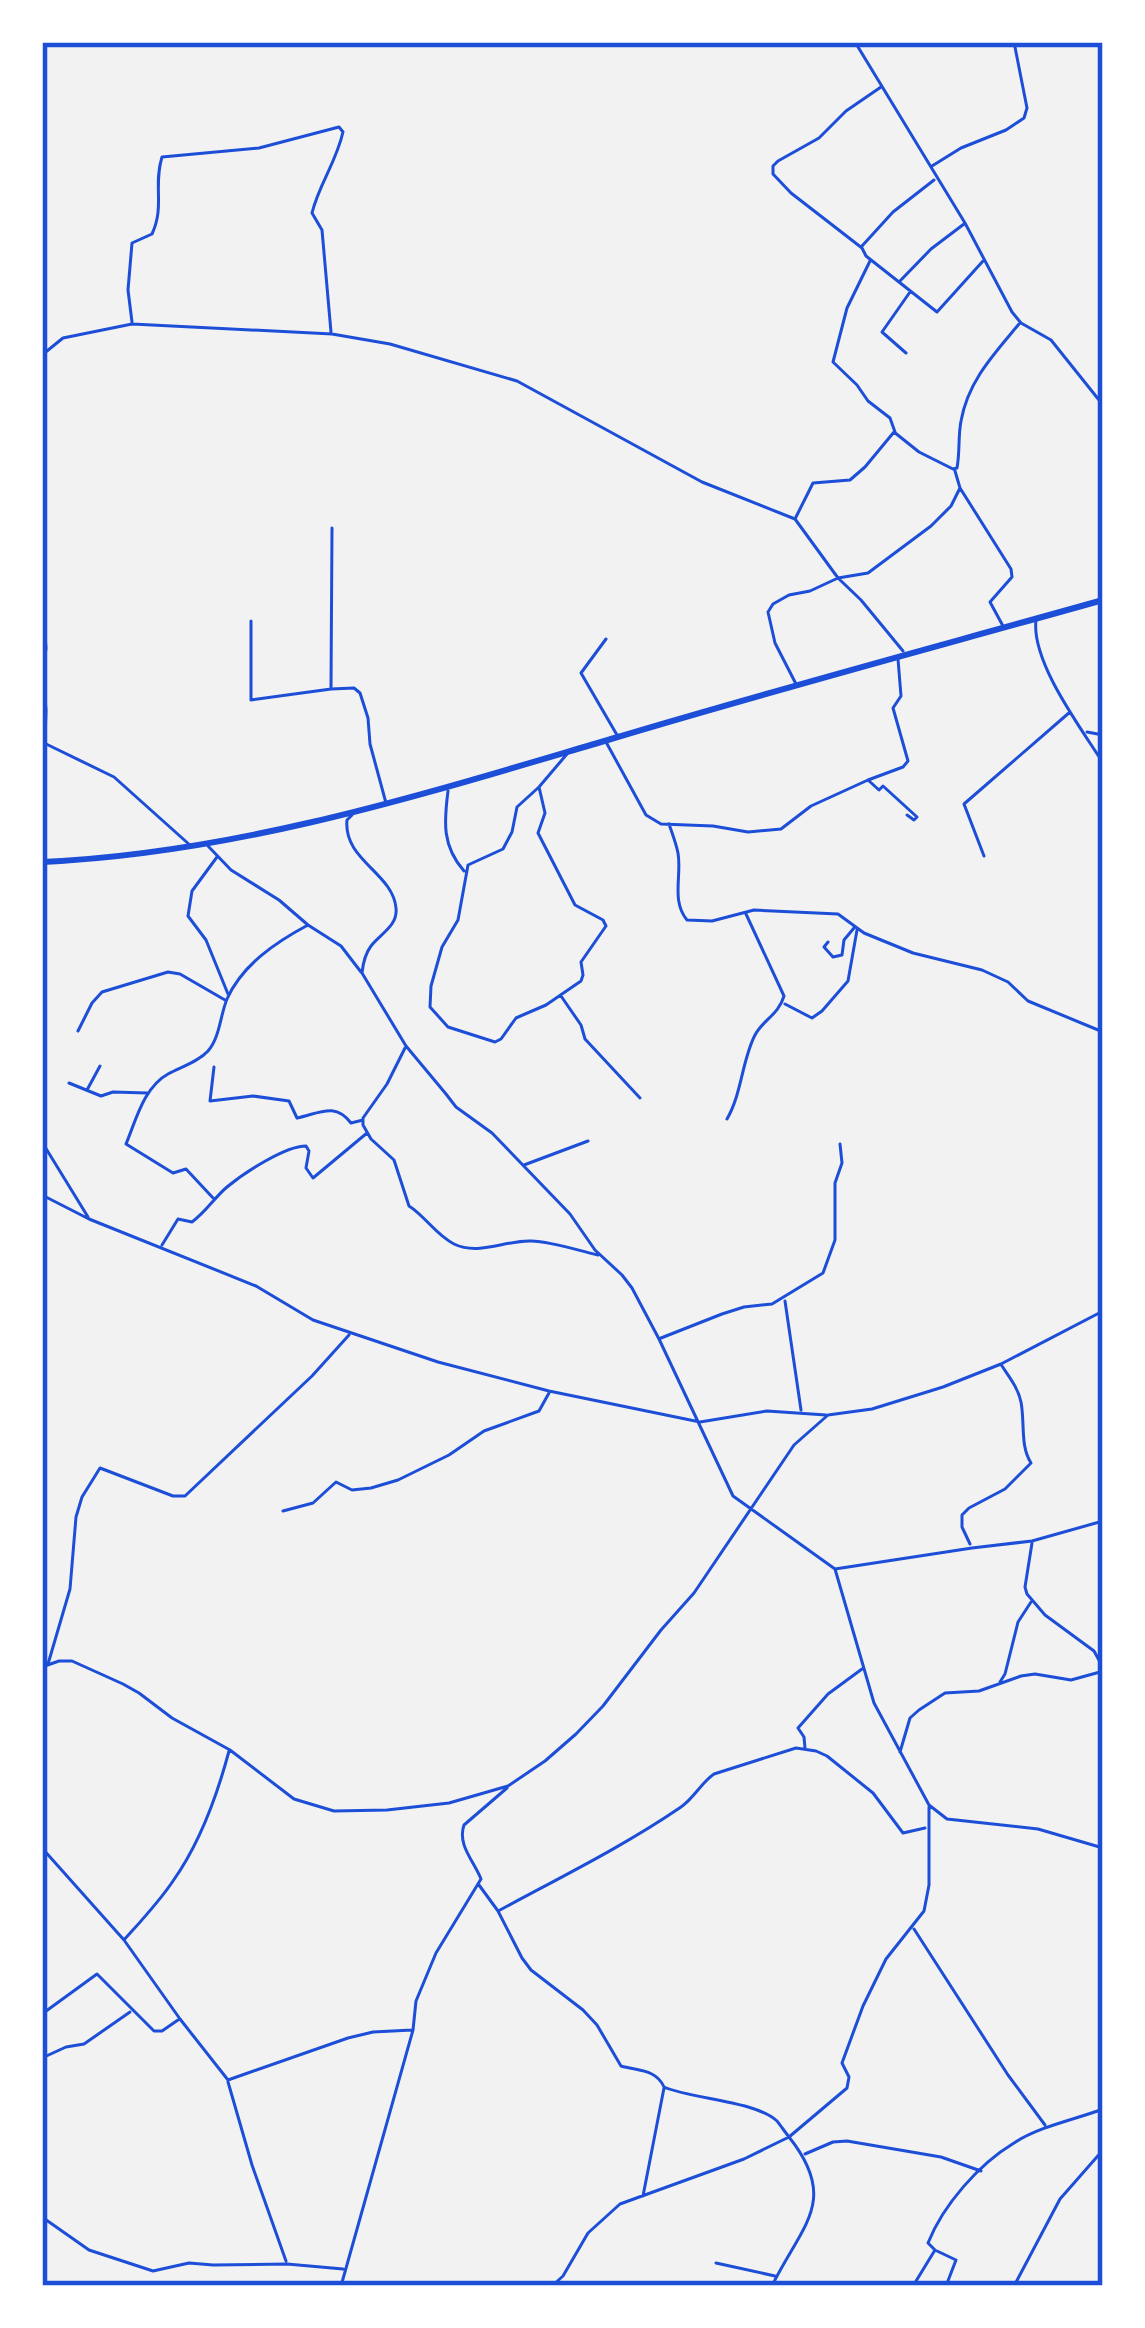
<svg xmlns="http://www.w3.org/2000/svg" width="1145" height="2328" font-family="'Source Sans 3',sans-serif">
  <style>
    .lines { fill: none; stroke-linecap: round; stroke-linejoin: round }
    .minor { stroke: #1d4ed8; stroke-width: 3 }
    .primary { stroke: #1d4ed8; stroke-width: 6 }
    .neatline { fill: none; stroke: #1d4ed8; stroke-width: 4.5 }
  </style>
  <rect width="100%" height="100%" fill="#f2f2f2"/>
  <g class="lines">
    <path class="minor" d="M855 42 965 223 1012 312 1021 323 1051 340 1103 405
      M881 87 846 111 819 138 778 161 773 166V174L791 193 862 248 866 256 937 312 983 261
      M932 166 961 148 1006 130 1024 118 1027 108 1014 42
      M862 246 893 212 934 180
      M870 261 847 308 833 362 857 385 868 401 890 418 895 432
      M900 281 931 249 964 224
      M132 322 128 290 132 243 152 234C165 206 153 186 162 157L259 148 339 127 343 132C336 163 319 184 312 213L322 230 331 332
      M906 353 882 332 910 292
      M42 355 63 338 132 324 332 334 390 344 517 381 702 482 795 519 838 578 861 600 903 651
      M955 471 960 488 1011 569 1012 577 990 602 1003 626
      M795 519 813 483 850 480 865 467 894 432 919 452 953 469 957 468C960 452 958 436 961 421 968 381 994 354 1019 324
      M42 553V560
      M42 603 46 648 43 673 46 710 45 743
      M1036 620C1031 662 1081 728 1103 763
      M251 621V700L331 689 354 688 360 693 368 718 370 744 386 803
      M606 639 581 673 617 735
      M796 684 775 643 768 612 773 604 789 595 810 591 838 578 868 573 931 526 951 506 960 488
      M331 687 332 528
      M1087 732 1103 735
      M42 742 114 777 191 846
      M606 742 646 815 661 824 713 826 748 832 781 829 811 806 868 780 879 790 883 786 917 817 914 820 907 815
      M868 780 903 767 908 761 893 708 901 696 898 659
      M539 787 517 807 512 832 503 849 468 865 458 920 442 947 431 986 430 1007 448 1027 495 1042 501 1039 516 1018 546 1005 581 981 583 975 581 962 606 926 603 920 575 905 538 833 545 813 539 787 567 754
      M448 791C444 822 442 846 464 871
      M352 815 347 820C343 860 393 873 396 908 398 926 380 934 371 946 365 954 363 963 362 973L406 1046 446 1094 456 1107 492 1133 570 1214 595 1250 622 1275 632 1288 659 1339 733 1496 835 1569 874 1703 929 1805 947 1819 1038 1829 1103 1848
      M669 824C672 833 676 843 678 853 682 875 671 901 687 920L712 921 754 910 838 914 864 933 913 953 982 970 1008 982 1028 1001 1103 1032
      M208 846 231 870 279 900 308 925 341 946 361 972
      M984 856 964 804 1070 712
      M217 857 192 891 188 916 206 940 228 994
      M828 942 824 947 833 957 842 955 844 940 854 928
      M561 996 581 1025 585 1039 640 1098
      M785 1004 812 1018 822 1011 848 981 857 930
      M78 1031 92 1003 102 992 168 972 180 974 225 1000
      M405 1048 387 1084 363 1118V1125L371 1139 394 1160 409 1206C425 1216 436 1235 454 1244 479 1256 505 1240 531 1241 554 1242 576 1250 598 1255
      M214 1067 210 1101 253 1096 289 1101 297 1118C320 1113 335 1102 351 1123L363 1120
      M69 1083 101 1096 113 1092 147 1093
      M87 1090 100 1066
      M727 1119C742 1093 742 1060 755 1035 763 1020 779 1014 784 996L746 914
      M42 1142 88 1217
      M524 1165 588 1141
      M42 1195 89 1219 256 1286 313 1320 438 1362 549 1391 700 1422 767 1411 826 1415
      M214 1199 186 1169 173 1173 126 1144C136 1120 144 1087 168 1074 181 1067 198 1062 208 1051 220 1037 220 1016 227 999 242 965 276 942 308 925
      M1103 1220V1224
      M162 1245 178 1219 192 1222C206 1212 214 1198 227 1187 244 1173 285 1146 306 1146L309 1151 306 1168 313 1178 367 1133
      M785 1301 801 1410
      M661 1338 722 1314 744 1307 772 1304 823 1273 835 1240V1183L842 1163 840 1144
      M283 1511 313 1503 336 1482 352 1490 371 1488 398 1480 449 1455 484 1431 539 1411 549 1393
      M1032 1543 1025 1587 1027 1594 1045 1615 1094 1651 1100 1662 1103 1677
      M970 1544 962 1527V1515L969 1508 1005 1489 1031 1463C1020 1446 1025 1423 1021 1402 1018 1388 1010 1378 1002 1366
      M835 1569 972 1548 1032 1541 1103 1521
      M48 1664 70 1589 76 1517 82 1497 100 1468 173 1496H185L312 1376 349 1335
      M42 1667 59 1661H72L123 1684 139 1693 172 1718 230 1750 294 1799 334 1811 387 1810 449 1803 508 1786 545 1761 576 1734 603 1706 661 1630 694 1593 794 1445 828 1415 872 1409 943 1387 1001 1364 1103 1311
      M1000 1682 1005 1674 1018 1622 1031 1602
      M805 1748 804 1737 798 1728 828 1694 862 1669
      M900 1752 910 1718 919 1710 945 1693 979 1691 1021 1676 1035 1674 1071 1680 1100 1672
      M42 1848 124 1940 180 2019 228 2080 348 2038 373 2032 412 2030
      M479 1885 498 1911 522 1958 531 1970 583 2010 597 2025 621 2066C638 2071 656 2069 664 2087 691 2099 756 2101 777 2121 778 2122 788 2136 789 2137L744 2159 620 2204 588 2233 563 2276 552 2286
      M500 1910C561 1877 624 1846 681 1807 694 1798 701 1783 714 1774L796 1748 816 1751 827 1756 873 1793 903 1833 925 1828
      M914 1929 1008 2075 1045 2125
      M124 1940C141 1921 159 1902 173 1881 200 1843 217 1796 229 1751
      M42 2014 97 1974 154 2031H162L178 2020
      M42 2058 66 2047 84 2044 130 2012
      M228 2082 252 2165 286 2261
      M805 2154 833 2142 847 2141 941 2157 981 2171
      M643 2196 664 2088
      M42 2217 89 2250 153 2271 189 2263 213 2265 287 2264 343 2269
      M937 2251 956 2260 946 2286
      M716 2263 775 2276
      M341 2286 413 2030 416 2001 436 1953 481 1879C474 1861 457 1845 464 1825L507 1788
      M772 2286C801 2226 840 2201 789 2137L847 2088 849 2077 842 2063 863 2006 886 1959 924 1911 929 1885V1807
      M913 2286 935 2250 928 2243C943 2205 979 2164 1014 2143 1040 2126 1074 2120 1103 2109
      M1014 2286 1060 2199 1103 2150"/>
    <path class="primary" d="M42 862C239 853 424 794 611 739 774 690 939 646 1103 600"/>
  </g>
  <rect width="1145" height="2328" fill="none" stroke="#ffffff" stroke-width="90"/>
  <rect x="45" y="45" width="1055" height="2238" class="neatline"/>
</svg>
